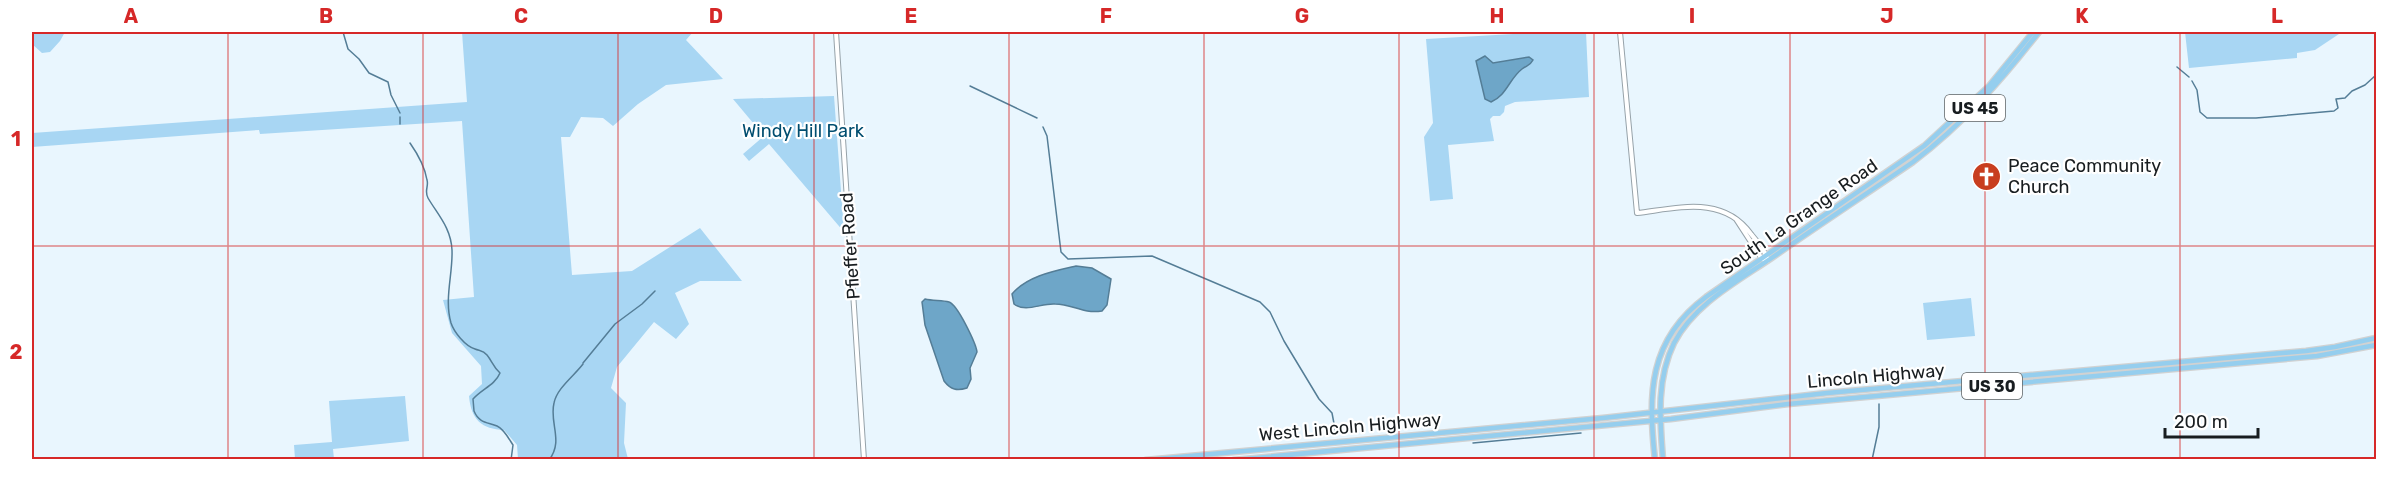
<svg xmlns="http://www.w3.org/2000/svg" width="2408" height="491" font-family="Rubik,sans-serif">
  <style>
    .green { fill: #a8d6f3 }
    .water { fill: #6ea6c8; stroke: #547d96; stroke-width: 1.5 }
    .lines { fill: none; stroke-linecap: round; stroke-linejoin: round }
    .stream { stroke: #547d96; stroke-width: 1.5 }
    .secondary-casing { stroke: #96a2a9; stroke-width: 6 }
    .primary-casing { stroke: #d1d2d2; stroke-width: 7 }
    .secondary { stroke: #fff; stroke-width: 4 }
    .primary { stroke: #95ceee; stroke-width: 4.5 }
    .grid { fill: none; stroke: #d62828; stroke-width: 1.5; stroke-opacity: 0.55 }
    .labels { text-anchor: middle; stroke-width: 4.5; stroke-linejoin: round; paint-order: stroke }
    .shield { fill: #fff; stroke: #5d6163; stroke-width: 1.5 }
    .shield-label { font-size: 16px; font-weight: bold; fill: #181d20 }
    .park-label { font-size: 18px; fill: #004d6f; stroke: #fff }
    .poi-label { font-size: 18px; fill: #181d20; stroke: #fff; text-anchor: start }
    .street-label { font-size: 18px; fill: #181d20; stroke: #fff }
    .neatline { fill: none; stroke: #d62828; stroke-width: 2 }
    .grid-label { font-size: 20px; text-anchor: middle; font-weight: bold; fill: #d62828 }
  </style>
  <rect width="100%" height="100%" fill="#e9f6fe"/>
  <path class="green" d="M32 32H65L60 41 50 52 42 53 32 44Z
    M462 32H693L686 40 723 79 666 85 638 104 613 126 603 118 581 117 570 137H561L572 275 632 271 700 228 742 281H700L675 293 689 324 676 339 654 322 617 367 611 388 626 403 624 443 628 459H518L517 445 504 430C482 429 471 420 469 396L482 384 481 366 452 333 443 300 474 297 462 121 260 134 259 130 32 147V133L467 102Z
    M1549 32H1586L1589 97 1515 102 1505 106 1504 112 1500 116H1493L1490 119 1494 141 1448 145 1453 199 1430 201 1424 137 1433 123 1426 39Z
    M2185 32H2342L2315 50 2297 53V58L2189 68Z
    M834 96 844 232 769 144 749 161 743 154 764 136 733 99Z
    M1971 298 1975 336 1927 340 1923 303Z
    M405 396 409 441 333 449 334 459H295L294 445 332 442 329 401Z"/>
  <path class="water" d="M1485 56 1493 63 1529 57 1533 60C1530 66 1527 65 1522 69 1509 79 1507 95 1491 102L1485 99 1476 61Z
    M1076 266 1092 268 1111 279 1107 305 1102 311C1082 314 1073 304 1055 304 1041 303 1026 313 1014 304L1012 294C1027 276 1054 271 1076 266Z
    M925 299C933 301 942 300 949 302 958 305 976 344 977 352L970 368 971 379 967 388C957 391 951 390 944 381L925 325 922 302Z"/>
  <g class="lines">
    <path class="stream" d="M343 32 348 49 359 59 369 73 388 82 391 95 400 113
      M2177 67 2189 77
      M2192 81 2197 90 2200 112 2207 118H2256L2334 111 2338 108 2336 99 2345 98 2352 91 2365 85 2376 75
      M970 86 1037 118
      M400 124V117
      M1043 127 1047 136 1061 252 1068 259 1152 256 1260 302 1270 312 1284 341 1319 399 1332 413 1336 434
      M410 143C417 153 425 168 427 180 429 186 424 191 428 198 438 215 451 228 452 250 453 274 444 299 451 323 454 332 465 346 475 349 480 351 483 350 487 355 492 361 493 367 500 373 495 385 482 389 473 399L474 411C479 423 487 422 497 426 504 429 509 439 513 445L511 460
      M583 363 615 324 642 304 655 291
      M1875 379 1876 383
      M1473 443 1581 433
      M549 460C564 441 549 423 554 403 557 388 574 376 583 364
      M1325 460 1327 458
      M1872 460 1879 427V404"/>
    <defs>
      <path id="secondary" d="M836 32 864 460
        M1620 32 1637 213C1679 208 1723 195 1751 234 1757 241 1764 249 1767 258
        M1736 219 1762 259 1767 261"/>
      <path id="primary" d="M1146 460 1603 418 1827 393 2306 351 2335 347 2376 338
        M1234 460 1671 419 1788 404 2317 356 2376 345
        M1655 460C1648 394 1648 340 1706 297L1924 146 1989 86 2033 32
        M1663 460C1660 420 1656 380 1674 343 1694 304 1738 281 1773 257 1819 225 1866 194 1913 162 1963 124 2001 81 2039 32"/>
    </defs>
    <use href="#secondary" class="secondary-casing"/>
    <use href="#primary" class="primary-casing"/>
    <use href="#secondary" class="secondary"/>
    <use href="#primary" class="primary"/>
  </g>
  <path class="grid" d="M228 32V460M423 32V460M618 32V460M814 32V460M1009 32V460M1204 32V460M1399 32V460M1594 32V460M1790 32V460M1985 32V460M2180 32V460M32 246H2376"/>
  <defs>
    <symbol id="church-disc" viewBox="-11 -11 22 22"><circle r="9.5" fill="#c83e1f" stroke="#fff"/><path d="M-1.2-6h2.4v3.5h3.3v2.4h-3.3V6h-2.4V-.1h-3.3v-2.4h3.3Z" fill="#fff"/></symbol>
  </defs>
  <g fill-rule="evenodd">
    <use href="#church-disc" x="1970" y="160" width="33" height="33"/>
  </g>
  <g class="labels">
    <g class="shield">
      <rect x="1945" y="95" width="60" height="26" rx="4.5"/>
      <rect x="1962" y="373" width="60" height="26" rx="4.5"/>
    </g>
    <g class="shield-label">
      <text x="1975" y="114">US 45</text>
      <text x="1992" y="392">US 30</text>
    </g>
    <g class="park-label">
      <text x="803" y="137">Windy Hill Park</text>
    </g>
    <g class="poi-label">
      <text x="2008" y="172">Peace Community<tspan x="2008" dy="21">Church</tspan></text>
    </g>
    <g class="street-label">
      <text transform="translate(1799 217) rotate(-35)" y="6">South La Grange Road</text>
      <text transform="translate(850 246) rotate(-94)" y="6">Pfieffer Road</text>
      <text transform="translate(1876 376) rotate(-5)" y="6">Lincoln Highway</text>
      <text transform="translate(1350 427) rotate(-5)" y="6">West Lincoln Highway</text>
    </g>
  </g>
  <rect width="2408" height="491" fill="none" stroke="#ffffff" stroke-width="66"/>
  <path d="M2165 428v9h93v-9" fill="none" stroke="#181d20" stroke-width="3"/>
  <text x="2174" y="428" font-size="18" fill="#181d20" stroke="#ffffff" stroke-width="4.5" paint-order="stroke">200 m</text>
  <rect x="33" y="33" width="2342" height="425" class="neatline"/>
  <g class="grid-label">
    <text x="131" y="23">A</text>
    <text x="326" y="23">B</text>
    <text x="521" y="23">C</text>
    <text x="716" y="23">D</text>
    <text x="911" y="23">E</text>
    <text x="1106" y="23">F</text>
    <text x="1302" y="23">G</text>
    <text x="1497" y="23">H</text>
    <text x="1692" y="23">I</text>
    <text x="1887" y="23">J</text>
    <text x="2082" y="23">K</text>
    <text x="2277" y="23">L</text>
    <text x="16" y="146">1</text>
    <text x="16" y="359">2</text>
  </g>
</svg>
